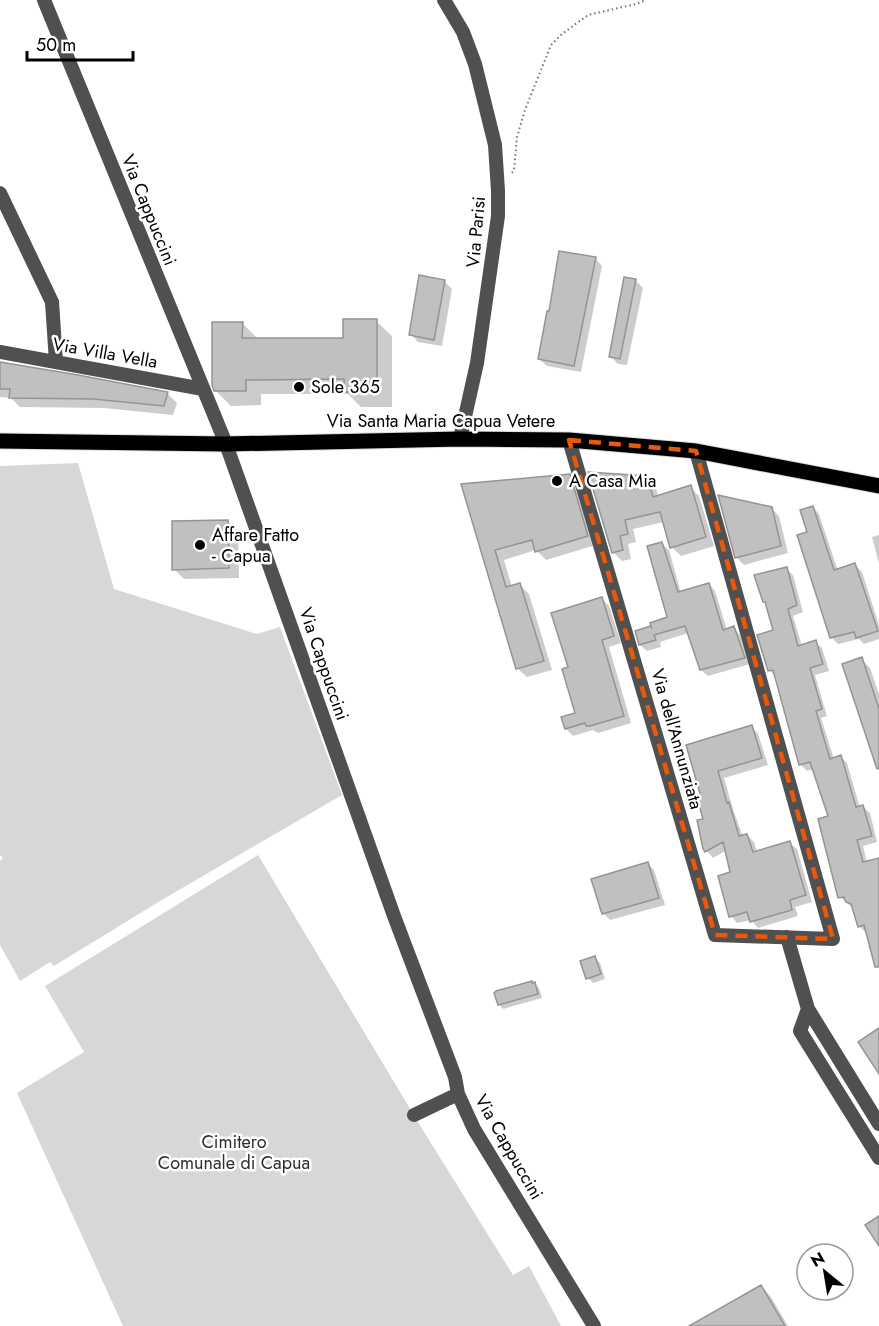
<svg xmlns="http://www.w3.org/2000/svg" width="879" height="1326" font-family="Jost,sans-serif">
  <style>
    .green { fill: #d7d7d7 }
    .shadow { fill: #0003 }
    .building { fill: #c0c0c0; stroke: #949494; stroke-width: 1.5 }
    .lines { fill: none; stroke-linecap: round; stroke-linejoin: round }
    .major-casing { stroke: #dbdbdb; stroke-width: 17 }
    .path { stroke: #727272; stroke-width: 2; stroke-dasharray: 1.5 3; stroke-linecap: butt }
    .minor { stroke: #505050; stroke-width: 14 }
    .major { stroke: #000; stroke-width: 15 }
    .marked { fill: none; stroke: #e8590c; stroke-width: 4.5; stroke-dasharray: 12 8; stroke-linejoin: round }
    .poi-dot { fill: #000; stroke: #fff; stroke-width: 2 }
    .labels { text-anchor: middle; stroke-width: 5; stroke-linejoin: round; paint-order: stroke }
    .street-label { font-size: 18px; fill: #000; stroke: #fff }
    .poi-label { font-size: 18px; fill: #000; stroke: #fff; text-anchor: start }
    .park-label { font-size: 18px; fill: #2e2e2e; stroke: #fff }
  </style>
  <rect width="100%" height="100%" fill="#fff"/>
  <path class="green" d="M78 463 114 589 257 634 280 627 342 795 160 901 54 966 50 962 20 981 0 945V861L3 858 0 855V466Z
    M258 855 421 1127 513 1275 529 1266 561 1326H123L17 1093 84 1052 45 986Z"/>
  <path class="shadow" d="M595 258 602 266 581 372 547 366 539 359Z
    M635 280 643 288 627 365 618 364 610 356Z
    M444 281 452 289 442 346 418 342 411 334Z
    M376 321 392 336V407H361L348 394H261V405L231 406 215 390 242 323 257 338 344 339Z
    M0 363 167 393 177 403 173 415 104 408 20 407 11 398 0 397Z
    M590 473 647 477 656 486 658 497 690 487 699 496 714 546 681 556 672 547 664 522 633 529 636 542 628 544 631 559 622 561 613 552Z
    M569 476 579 485 596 545 546 560 536 550 504 560 512 587 520 585 529 594 552 670 527 677 517 668 463 486Z
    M813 507 819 514 838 571 855 565 862 572 879 625V639L864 644 859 639 838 644 831 637Z
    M771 508 779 516 788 553 744 565 737 558Z
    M228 521 238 531 239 578 184 579 174 569Z
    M879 535V564L872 537Z
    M662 544 669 550 681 593 709 584 715 591 727 630 734 628 740 635 750 664 708 676 701 670 688 633 660 642 661 647 647 651 640 645 637 632 651 628 669 618Z
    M786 569 793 575 803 612 793 616 802 646 815 642 822 648 829 671 815 675 827 716 821 718 834 759 840 756 847 763 860 808 863 807 870 813 877 842 863 846 867 863 879 859V962L868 932 866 933 859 926 854 909 840 897 830 817 814 769 807 771 800 764 776 677 770 671 774 631Z
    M601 598 609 606 621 643 609 647 631 723 598 733 593 730 573 736 566 729 563 718 577 714 570 668Z
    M861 659 870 668 879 694V771L844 665Z
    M752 727 758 734 768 765 724 778 733 809 743 837 747 835 754 842 757 852 790 843 797 849 812 902 795 907 798 916 758 928 751 920 737 923 731 916 732 873 727 850 713 858 705 849 703 798 688 746Z
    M648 864 654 870 665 905 610 920 603 913Z
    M595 958 600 963 605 979 593 983 588 978Z
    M535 984 539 988 542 998 503 1009 499 1004Z
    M761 1286 771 1297 788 1326H699Z"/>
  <path class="building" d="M559 251 596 257 574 366 538 359 547 311H549Z
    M419 275 445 280 434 340 409 335Z
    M624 277 636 279 620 359 609 357Z
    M343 319H377V392H344V379L246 380V391H214L212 385V322H243L242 338H343Z
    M0 362 78 375 168 392 164 406 93 399 9 398 10 389H0Z
    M588 472 647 476 653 497 691 485 706 537 670 548 660 512 625 520 628 534 620 536 623 550 612 553Z
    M570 474 588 536 535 552 532 540 495 550 506 587 520 583 544 661 516 669 461 484Z
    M718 495 772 507 781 546 735 558Z
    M813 506 834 570 855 563 878 631 856 638 854 632 830 638 797 535 807 532 800 510Z
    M228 520 229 568 172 570V521Z
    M662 542 678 592 709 583 723 630 734 626 745 658 700 670 685 626 654 635 656 640 639 645 635 631 651 626 652 629 650 623 667 617 647 546Z
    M787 567 797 605 788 609 798 646 816 640 823 664 810 668 822 709 816 711 830 759 841 755 856 807 863 805 872 836 857 840 863 862 879 858V967H875L864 925 858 927 851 904 846 902 844 897 838 898 818 819 828 816 810 762 799 765 773 670 768 671 757 635 773 630 765 602H763L754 575Z
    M602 597 614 636 602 640 624 716 590 726H586L585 723 565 729 561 717 575 713 562 669 568 667 551 613Z
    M862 657 879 709V768L877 769 842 664Z
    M752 725 762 758 718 771 727 803 729 802 739 836 747 834 753 852 790 841 806 895 790 900 792 910 750 922 747 912 729 917 718 876 730 872 723 842 705 852 703 849 697 820 703 819 697 798 701 797 686 745Z
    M648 862 659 898 602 914 591 879Z
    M595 956 601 974 586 979 580 961Z
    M532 981V983L535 982 538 994 498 1005 494 993 496 991Z
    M879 1028V1074L858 1042Z
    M879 1216V1246L865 1225Z
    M761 1285 785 1326H689Z"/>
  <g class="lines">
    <defs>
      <path id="major" d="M0 441 226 444 460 439 569 440 696 451 879 486"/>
    </defs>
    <use href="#major" class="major-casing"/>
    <path class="path" d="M512 173 514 170 517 137 525 110 551 45 562 34 588 15 636 4 646 0"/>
    <path class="minor" d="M44 0 226 444 394 916 455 1077 458 1094 474 1129 594 1326
      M444 0 463 32 475 64 495 145 498 191V216L477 363 460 439
      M0 193 52 302 56 362
      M0 352 203 389
      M569 440 715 935 833 939 696 451
      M787 937 808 1009 800 1031 879 1158
      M808 1009 879 1124
      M414 1115 458 1094"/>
    <use href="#major" class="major"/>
  </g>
  <path class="marked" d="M569 440 696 451 833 939 715 935Z"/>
  <g class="poi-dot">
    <circle cx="299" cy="387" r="6"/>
    <circle cx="557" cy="481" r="6"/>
    <circle cx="200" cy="545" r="6"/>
  </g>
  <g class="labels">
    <g class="street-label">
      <text transform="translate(149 210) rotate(68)" y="6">Via Cappuccini</text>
      <text transform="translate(476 232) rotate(-85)" y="6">Via Parisi</text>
      <text transform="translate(105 353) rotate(10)" y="6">Via Villa Vella</text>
      <text x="441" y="427">Via Santa Maria Capua Vetere</text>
      <text transform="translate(324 664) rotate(71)" y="6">Via Cappuccini</text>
      <text transform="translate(677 739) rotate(74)" y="6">Via dell'Annunziata</text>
      <text transform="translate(509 1147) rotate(60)" y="6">Via Cappuccini</text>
    </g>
    <g class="poi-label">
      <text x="311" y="393">Sole 365</text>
      <text x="569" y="487">A Casa Mia</text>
      <text x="212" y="541">Affare Fatto<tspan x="212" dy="21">- Capua</tspan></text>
    </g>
    <g class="park-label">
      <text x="234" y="1148">Cimitero<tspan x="234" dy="21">Comunale di Capua</tspan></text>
    </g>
  </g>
  <g transform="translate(825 1272) rotate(330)"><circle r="28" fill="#ffffff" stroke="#999999" stroke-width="1.5"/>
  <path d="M0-4.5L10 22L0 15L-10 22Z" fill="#000000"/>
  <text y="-9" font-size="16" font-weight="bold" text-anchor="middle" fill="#000000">N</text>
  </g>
  <path d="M27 51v9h106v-9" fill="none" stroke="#000000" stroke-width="3"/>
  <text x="36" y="51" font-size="18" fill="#000000" stroke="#ffffff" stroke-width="4.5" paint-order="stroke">50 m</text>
</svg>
